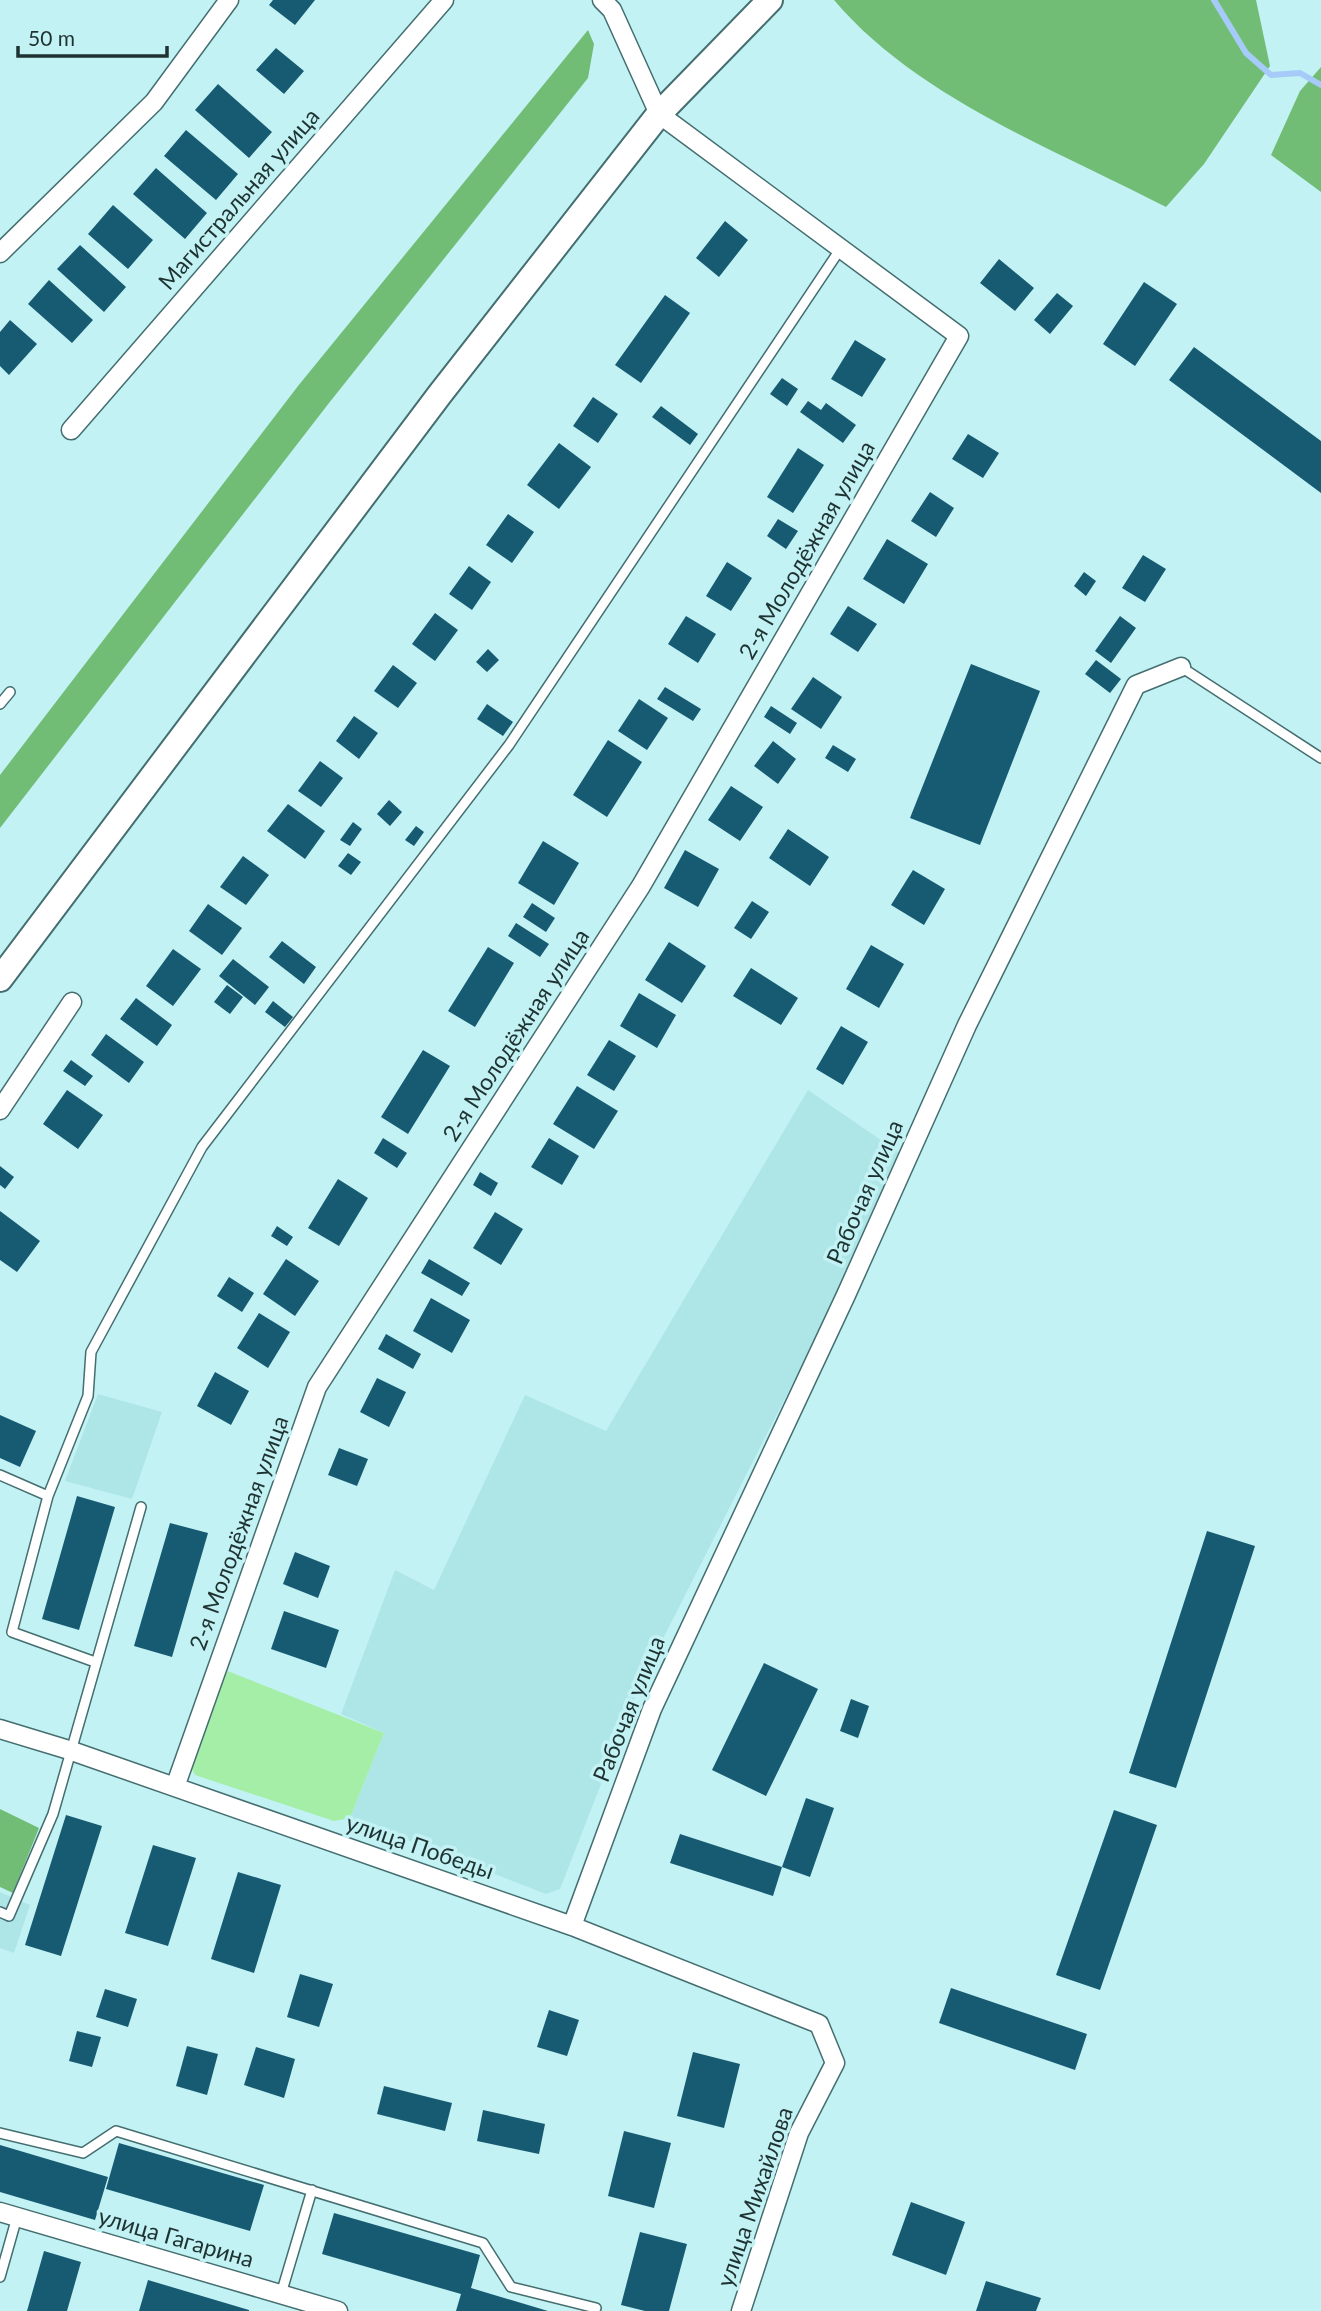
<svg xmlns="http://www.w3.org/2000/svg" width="1321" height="2311" font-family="Lato,sans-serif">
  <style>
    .built { fill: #aee6e7 }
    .green { fill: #a4eea7 }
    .forest { fill: #71bd76 }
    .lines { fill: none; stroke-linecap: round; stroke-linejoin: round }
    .stream { stroke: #a6cbf9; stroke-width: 6 }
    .building { fill: #175b73 }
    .lane-casing { stroke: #446e70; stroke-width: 12 }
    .street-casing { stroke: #446e70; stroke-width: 21 }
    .secondary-casing { stroke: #446e70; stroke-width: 28 }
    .lane { stroke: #fff; stroke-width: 9 }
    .street { stroke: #fff; stroke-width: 18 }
    .secondary { stroke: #fff; stroke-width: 24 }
    .labels { text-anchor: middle; stroke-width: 7; stroke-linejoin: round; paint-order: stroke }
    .street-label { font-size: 23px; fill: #1f3232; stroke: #c3f2f4 }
  </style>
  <rect width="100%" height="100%" fill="#c3f2f4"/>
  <path class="built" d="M808 1090 907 1158 641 1682 560 1889 546 1894 350 1818 384 1733 341 1714 395 1570 434 1590 525 1395 606 1431Z
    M98 1394 162 1412 132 1499 65 1481Z
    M0 1892 30 1905 14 1953 0 1948Z"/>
  <path class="green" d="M225 1670 384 1733 350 1818 334 1821 195 1775 190 1765Z"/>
  <path class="forest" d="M834 0H1256L1270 66 1204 164 1166 207C1055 149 917 98 834 0Z
    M588 30 594 44 588 78 329 403 0 828V775L298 386Z
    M1321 67V192L1271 155 1300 91Z
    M0 1809 39 1828 13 1893 0 1887Z"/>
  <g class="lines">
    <path class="stream" d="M1214 0 1246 53 1271 75 1300 73 1321 85"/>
  </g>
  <path class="building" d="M273 0H315L295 25 269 5Z
    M276 48 304 71 284 94 256 70Z
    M218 84 272 132 249 158 195 110Z
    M186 130 238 174 216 200 164 156Z
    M156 168 207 213 185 239 133 194Z
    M113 205 153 240 128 269 88 234Z
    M725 221 748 240 719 277 696 258Z
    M80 245 126 287 104 312 57 269Z
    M999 259 1034 288 1015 311 980 283Z
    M49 280 93 320 72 343 28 304Z
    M1144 282 1177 304 1135 366 1103 344Z
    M1057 293 1073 306 1050 334 1034 320Z
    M665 295 690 313 641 383 615 365Z
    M10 320 37 344 9 375 0 366V332Z
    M855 340 886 359 862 397 831 379Z
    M1194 347 1321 441V493L1169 380Z
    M782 378 798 389 787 406 770 394Z
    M593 397 618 414 598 443 573 426Z
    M808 401 821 410 826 403 856 425 843 443 800 412Z
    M661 406 698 434 690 445 652 417Z
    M968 434 999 453 983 478 952 459Z
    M559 443 591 467 559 509 527 485Z
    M798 448 824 465 793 513 767 497Z
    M930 492 954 508 936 537 911 521Z
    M508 514 534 532 512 563 486 545Z
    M778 519 798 531 786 549 767 536Z
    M887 539 928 564 904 604 863 579Z
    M1143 555 1166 569 1145 602 1122 588Z
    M727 562 752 578 731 611 706 596Z
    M469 566 491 582 472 610 449 594Z
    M1084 572 1096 581 1086 596 1074 586Z
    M848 606 877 624 858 652 830 634Z
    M435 613 458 630 435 661 412 644Z
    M686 616 716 634 698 663 668 644Z
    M1120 616 1136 628 1111 663 1095 651Z
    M488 649 499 660 487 672 476 662Z
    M1096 660 1121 679 1110 693 1085 674Z
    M971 664 1040 691 980 845 910 818Z
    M393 665 417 683 398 708 374 691Z
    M813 677 842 697 821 729 791 709Z
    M665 687 701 709 693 721 657 699Z
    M639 699 668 718 647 750 618 731Z
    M487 704 513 722 503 736 477 719Z
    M771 706 797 723 790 734 764 717Z
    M354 716 378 733 359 759 336 741Z
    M608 740 642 762 607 817 573 795Z
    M773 741 796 759 778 784 754 766Z
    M833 745 856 759 848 772 825 758Z
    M320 761 343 778 321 807 298 791Z
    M731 786 763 807 740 841 708 820Z
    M389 800 402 812 390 826 377 814Z
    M288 804 325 831 305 859 267 831Z
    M353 822 362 829 350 846 340 840Z
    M416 826 424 832 414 846 405 840Z
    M788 829 829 857 810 886 769 858Z
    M543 841 579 863 554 905 518 883Z
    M685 850 719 869 698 907 664 888Z
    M348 853 361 862 351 875 338 866Z
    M243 856 269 875 246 905 220 887Z
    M913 870 945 889 924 925 891 905Z
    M752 901 769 912 751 939 734 928Z
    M532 903 555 918 546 932 523 917Z
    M208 904 242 928 222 955 189 931Z
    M516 923 549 944 540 957 508 936Z
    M282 941 316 967 304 984 269 957Z
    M669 942 706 966 682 1003 645 980Z
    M871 945 904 964 879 1008 846 989Z
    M488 947 514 963 475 1027 448 1011Z
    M173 949 201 969 173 1006 146 986Z
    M233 959 269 987 255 1005 219 976Z
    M751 968 798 998 781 1025 733 996Z
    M227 985 243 997 230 1014 214 1002Z
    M639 993 676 1015 657 1048 620 1026Z
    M136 998 172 1025 157 1046 120 1019Z
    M273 1001 293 1017 285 1027 265 1012Z
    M841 1026 868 1042 843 1085 816 1069Z
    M106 1034 144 1062 129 1083 91 1055Z
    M609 1040 636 1056 614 1091 587 1075Z
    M423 1050 450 1066 408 1134 381 1117Z
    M71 1060 93 1076 85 1086 63 1071Z
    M577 1086 618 1111 594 1149 553 1124Z
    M67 1090 103 1115 78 1149 43 1124Z
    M383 1138 407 1153 397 1168 374 1153Z
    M549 1138 579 1156 562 1185 531 1167Z
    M0 1166 14 1177 5 1189 0 1185Z
    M480 1172 498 1183 491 1196 473 1185Z
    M338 1179 368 1198 339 1246 308 1228Z
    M0 1211 40 1241 17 1272 0 1260Z
    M495 1212 523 1229 501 1265 473 1248Z
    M277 1226 293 1237 287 1246 271 1236Z
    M286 1259 319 1281 295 1316 263 1294Z
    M429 1259 470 1283 462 1296 421 1273Z
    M229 1277 254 1293 242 1312 217 1296Z
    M431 1298 470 1320 452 1353 413 1331Z
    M259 1313 290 1332 268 1368 237 1348Z
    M386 1334 421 1354 413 1369 378 1349Z
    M215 1372 249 1391 231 1425 197 1406Z
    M377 1378 406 1392 389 1427 360 1412Z
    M0 1415 36 1431 20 1467 0 1458Z
    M339 1448 368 1459 357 1486 328 1475Z
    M77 1496 115 1507 79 1630 42 1619Z
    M170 1523 208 1533 172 1657 134 1646Z
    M1207 1531 1255 1546 1176 1788 1129 1773Z
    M295 1552 330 1566 318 1598 283 1584Z
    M284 1611 339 1630 326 1668 271 1649Z
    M764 1663 818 1689 766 1796 712 1770Z
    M851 1699 869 1706 858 1738 840 1731Z
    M806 1798 834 1808 810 1877 782 1867Z
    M1114 1810 1157 1825 1100 1990 1056 1975Z
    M66 1815 102 1826 61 1956 25 1945Z
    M680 1834 782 1867 773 1896 670 1863Z
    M153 1845 196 1858 168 1946 125 1933Z
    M238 1872 281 1885 254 1973 211 1959Z
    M300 1974 333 1984 319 2027 287 2017Z
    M951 1988 1087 2034 1075 2070 939 2023Z
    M105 1989 137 1999 128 2027 96 2017Z
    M549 2010 579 2020 567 2056 537 2047Z
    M77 2031 101 2037 92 2067 69 2061Z
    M187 2046 218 2054 207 2095 176 2086Z
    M256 2047 295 2059 284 2098 244 2085Z
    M693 2052 740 2064 724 2128 677 2116Z
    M384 2086 452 2103 445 2131 377 2114Z
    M483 2110 545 2124 539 2154 477 2141Z
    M624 2131 671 2143 654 2208 608 2196Z
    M119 2143 264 2185 250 2231 106 2189Z
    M0 2145 108 2177 95 2220 0 2192Z
    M911 2202 965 2222 946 2275 892 2255Z
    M334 2213 480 2255 471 2288 548 2311H456L461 2294 322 2254Z
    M640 2232 687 2244 669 2311H645L621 2305Z
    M44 2251 81 2262 67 2311H27Z
    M148 2280 249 2310V2311H139Z
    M986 2281 1041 2298 1036 2311H976Z"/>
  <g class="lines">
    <defs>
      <path id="lane" d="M1181 667 1321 758
        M0 704 10 692
        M0 1475 48 1496
        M95 1662 12 1632 48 1496 88 1396 91 1352 202 1147 509 745 841 248
        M0 1912 9 1916 53 1814 141 1507
        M0 2133 83 2153 116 2131 483 2243 511 2287 596 2308
        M0 2277 17 2217
        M281 2294 312 2190"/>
      <path id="street" d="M0 253 154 102 229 0
        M71 430 444 0
        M0 1110 72 1002
        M0 1729 69 1750 572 1926 819 2024 835 2063 799 2133 741 2311
        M175 1787 317 1387 641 886 959 336 659 114 612 10 602 0
        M572 1926 652 1709 846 1295 967 1025 1136 685 1181 667
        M0 2212 338 2311"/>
      <path id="secondary" d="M0 979 440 394 659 114 770 0"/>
    </defs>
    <use href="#lane" class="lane-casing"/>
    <use href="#street" class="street-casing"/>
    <use href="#secondary" class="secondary-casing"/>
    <use href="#lane" class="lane"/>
    <use href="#street" class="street"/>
    <use href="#secondary" class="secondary"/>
  </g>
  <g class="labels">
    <g class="street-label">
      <text transform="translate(239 199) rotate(-49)" y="8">Магистральная улица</text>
      <text transform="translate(807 550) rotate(-60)" y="8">2-я Молодёжная улица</text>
      <text transform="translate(516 1035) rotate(-57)" y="8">2-я Молодёжная улица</text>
      <text transform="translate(865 1192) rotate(-66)" y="8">Рабочая улица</text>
      <text transform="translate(239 1533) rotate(-70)" y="8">2-я Молодёжная улица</text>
      <text transform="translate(629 1709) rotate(-68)" y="8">Рабочая улица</text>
      <text transform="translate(420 1847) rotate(19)" y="8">улица Победы</text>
      <text transform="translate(755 2197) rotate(-71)" y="8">улица Михайлова</text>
      <text transform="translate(176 2238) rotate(16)" y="8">улица Гагарина</text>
    </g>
  </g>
  <path d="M18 46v10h149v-10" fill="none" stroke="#1f3232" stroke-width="3.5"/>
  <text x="28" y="46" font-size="21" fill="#1f3232" stroke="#c3f2f4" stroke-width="5" paint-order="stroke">50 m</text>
</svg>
